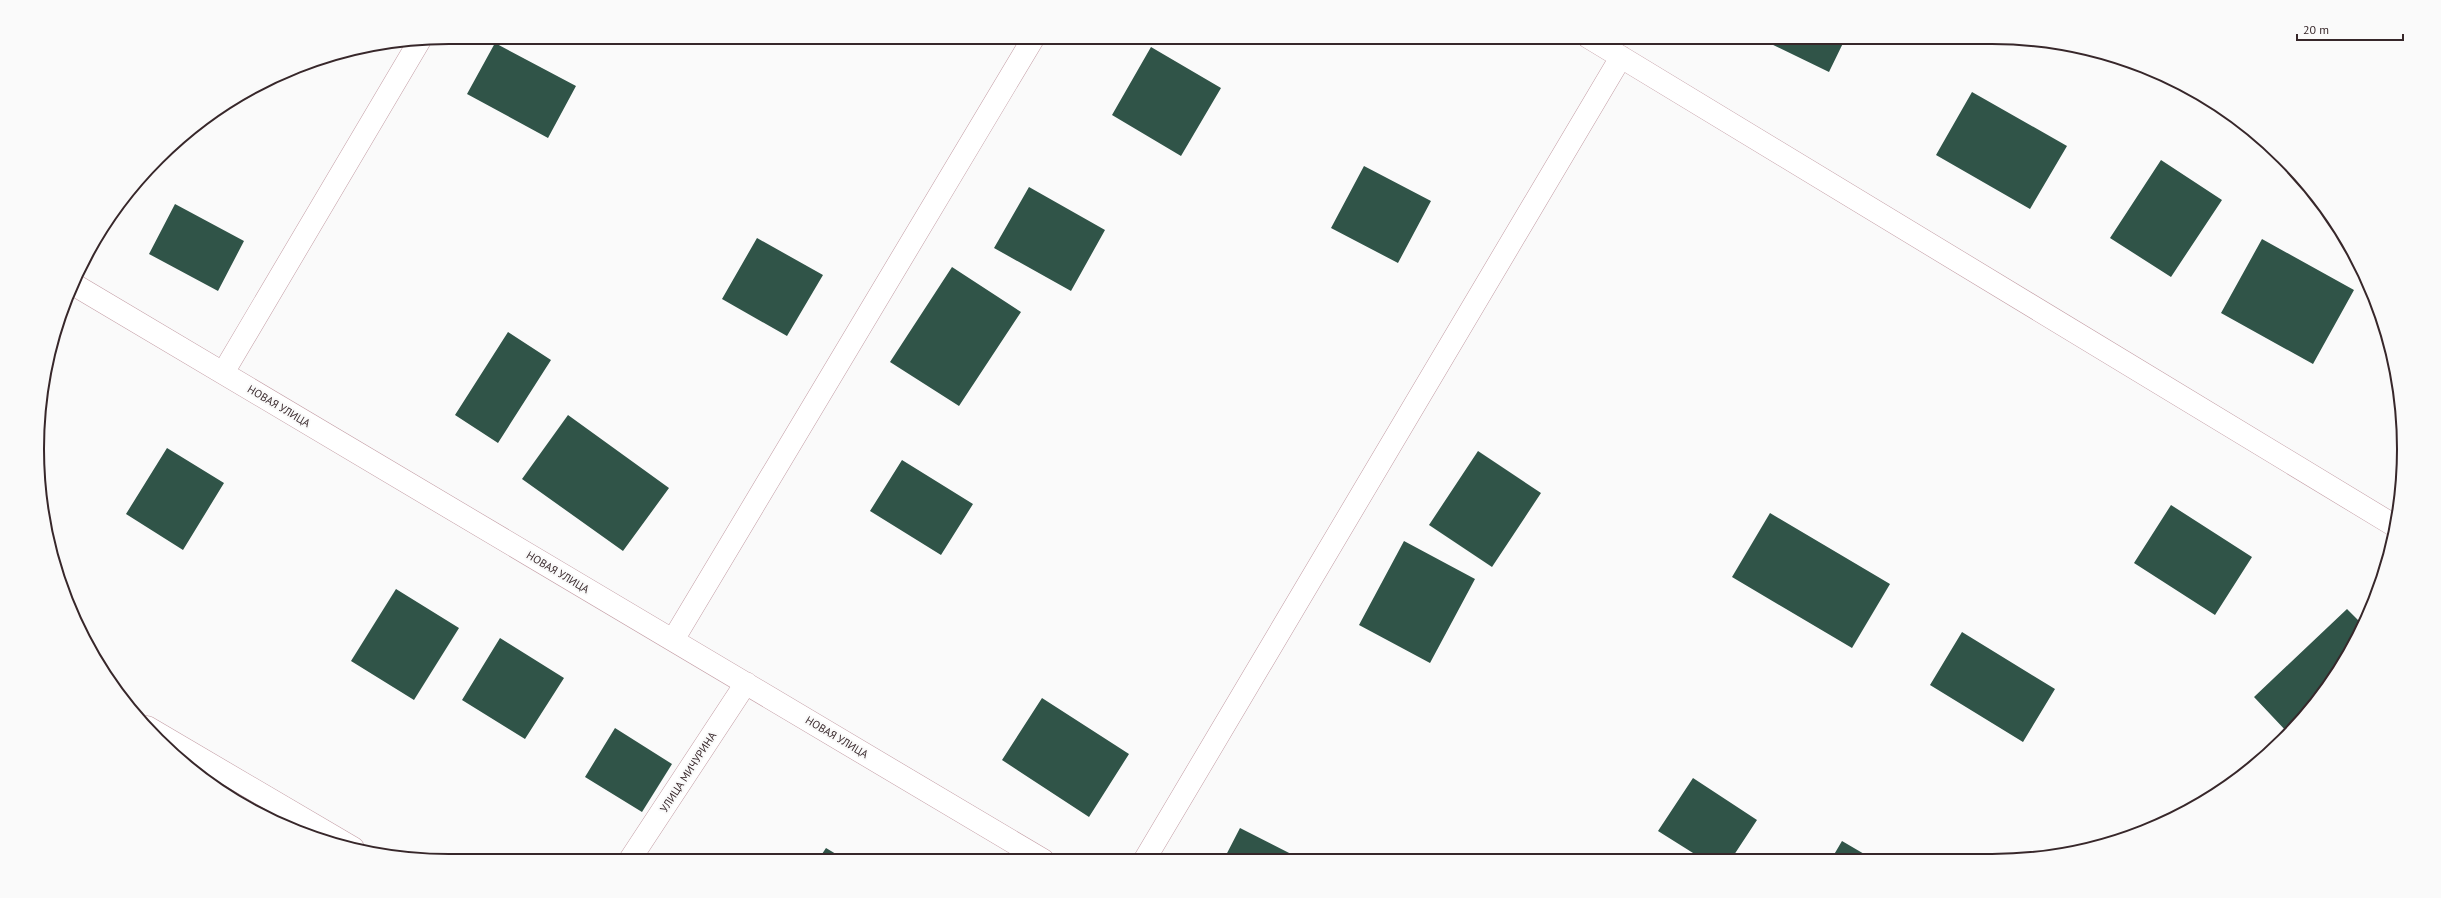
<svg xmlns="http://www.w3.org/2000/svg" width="2441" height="898" font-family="'PT Sans',sans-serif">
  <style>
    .building { fill: #305448 }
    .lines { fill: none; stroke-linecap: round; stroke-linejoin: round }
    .street-casing { stroke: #c39ca4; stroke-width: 23 }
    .street { stroke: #fff; stroke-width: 22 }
    .labels { text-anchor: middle; stroke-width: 4; stroke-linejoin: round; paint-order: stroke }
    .street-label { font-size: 11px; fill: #37272a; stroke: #fafafa }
    .rim { fill: none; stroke: #37272a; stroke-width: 2 }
  </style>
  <rect width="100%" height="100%" fill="#fafafa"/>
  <path class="building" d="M1772 37H1846L1829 72 1769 43Z
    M495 43 576 86 548 138 467 94Z
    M1151 47 1221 88 1181 156 1112 115Z
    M1972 92 2067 146 2030 209 1936 155Z
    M2161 160 2222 200 2171 277 2110 238Z
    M1364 166 1431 201 1398 263 1331 228Z
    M1029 187 1105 230 1071 291 994 248Z
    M175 204 244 241 218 291 149 254Z
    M757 238 823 275 787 336 722 299Z
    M2262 239 2354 290 2313 364 2221 313Z
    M952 267 1021 312 959 406 890 362Z
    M508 332 551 360 498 443 455 415Z
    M568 415 669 488 623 551 522 479Z
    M167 448 224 483 183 550 126 514Z
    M1478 451 1541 493 1492 567 1429 525Z
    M902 460 973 504 941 555 870 511Z
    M2171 505 2252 557 2215 615 2134 563Z
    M1770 513 1890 584 1852 648 1732 577Z
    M1404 541 1475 579 1430 663 1359 625Z
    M396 589 459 628 414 700 351 661Z
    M2347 609 2362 624 2349 655 2319 700 2288 733 2254 697Z
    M1962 632 2055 689 2023 742 1930 685Z
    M500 638 564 678 525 739 462 700Z
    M1042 698 1129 754 1089 817 1002 760Z
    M615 728 672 764 642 812 585 777Z
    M1693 778 1757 820 1732 858H1701L1658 831Z
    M1240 828 1301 859H1224Z
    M1842 841 1871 858H1832Z
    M826 848 846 860H818Z"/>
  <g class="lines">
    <defs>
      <path id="street" d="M1588 37 2395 526
        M73 284 1043 860
        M223 373 420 40
        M673 640 1034 37
        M147 727 353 848
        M1145 859 1621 57
        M629 861 746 683"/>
    </defs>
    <use href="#street" class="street-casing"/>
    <use href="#street" class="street"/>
  </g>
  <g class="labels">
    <g class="street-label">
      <text transform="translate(279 406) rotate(31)" y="4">НОВАЯ УЛИЦА</text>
      <text transform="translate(558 572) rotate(31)" y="4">НОВАЯ УЛИЦА</text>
      <text transform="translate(837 737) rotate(31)" y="4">НОВАЯ УЛИЦА</text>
      <text transform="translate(688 772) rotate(-57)" y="4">УЛИЦА МИЧУРИНА</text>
    </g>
  </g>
  <path d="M0 0H2441V898H0ZM449 44H1992A405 405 0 0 1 2397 449V449A405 405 0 0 1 1992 854H449A405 405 0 0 1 44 449V449A405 405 0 0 1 449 44Z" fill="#fafafa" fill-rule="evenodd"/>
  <path class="rim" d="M449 44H1992A405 405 0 0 1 2397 449V449A405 405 0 0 1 1992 854H449A405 405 0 0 1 44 449V449A405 405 0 0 1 449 44Z"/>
  <path d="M2297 34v6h106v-6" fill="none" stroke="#37272a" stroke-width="2"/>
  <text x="2303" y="34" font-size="12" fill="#37272a" stroke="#fafafa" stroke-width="3" paint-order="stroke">20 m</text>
</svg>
